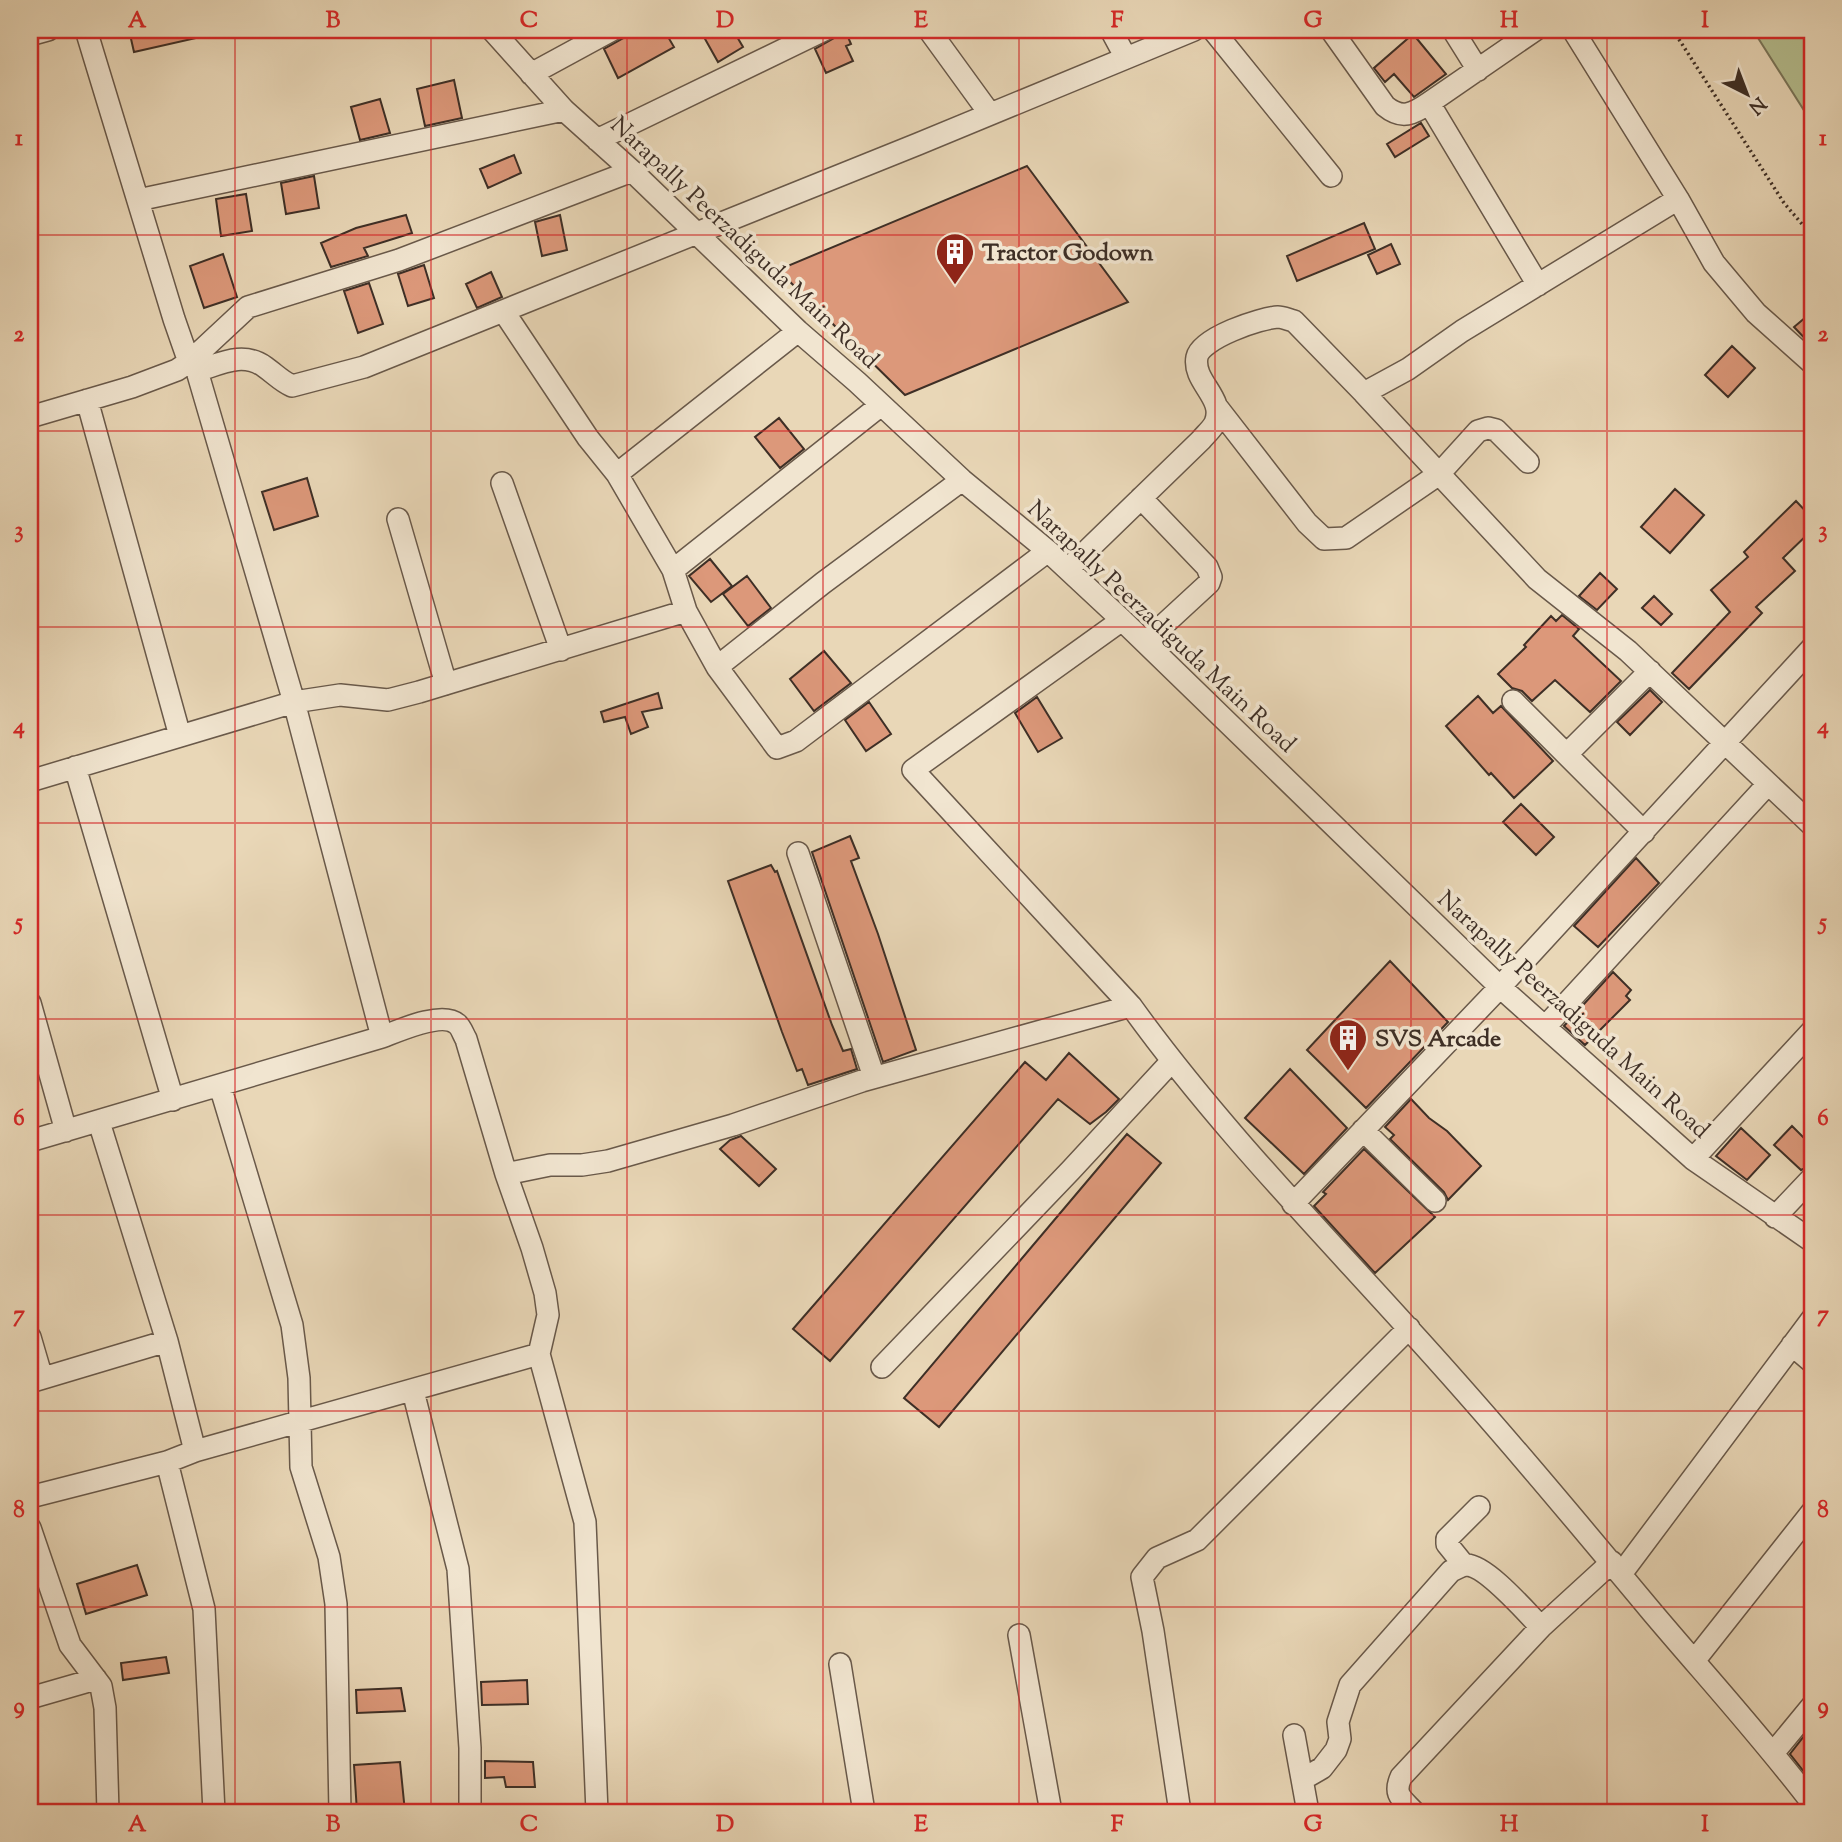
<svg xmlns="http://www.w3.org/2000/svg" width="1842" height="1842" font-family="'Sorts Mill Goudy',serif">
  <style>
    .green { fill: #b5be8f; stroke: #7a765a; stroke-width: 2 }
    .building { fill: #dc987a; stroke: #3e2f26; stroke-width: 2 }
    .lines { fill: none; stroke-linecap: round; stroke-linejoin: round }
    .minor-casing { stroke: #69594a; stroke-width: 24 }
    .path { stroke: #3e2f26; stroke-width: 3.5; stroke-dasharray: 2 3.5; stroke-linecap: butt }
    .minor { stroke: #f1e5d0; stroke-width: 21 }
    .grid { fill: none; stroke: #d62828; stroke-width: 2; stroke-opacity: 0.55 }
    .labels { text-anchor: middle; stroke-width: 7; stroke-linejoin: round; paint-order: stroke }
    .street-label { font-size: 24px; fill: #3e2f26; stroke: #f1e5d0 }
    .poi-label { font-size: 24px; font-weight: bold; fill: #3e2f26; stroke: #f1e5d0; text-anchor: start }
    .neatline { fill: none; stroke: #d62828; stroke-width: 2.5 }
    .grid-label { font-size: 23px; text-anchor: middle; font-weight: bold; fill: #d62828 }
  </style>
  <rect width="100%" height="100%" fill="#e9d7b7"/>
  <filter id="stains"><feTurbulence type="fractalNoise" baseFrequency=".00286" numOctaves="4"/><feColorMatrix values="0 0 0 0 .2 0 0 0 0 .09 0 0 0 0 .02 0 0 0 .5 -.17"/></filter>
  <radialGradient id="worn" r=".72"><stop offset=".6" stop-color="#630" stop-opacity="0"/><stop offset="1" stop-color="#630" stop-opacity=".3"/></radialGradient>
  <path class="green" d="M1753 30H1812V123Z"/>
  <path class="building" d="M129 30H205V36L134 52Z
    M638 30H664L674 47 618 78 604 49Z
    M700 30H733L743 47 718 62Z
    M837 30H845L851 44 846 46 853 61 826 73 815 49 834 38Z
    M1413 34 1446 74 1414 97 1394 74 1385 82 1374 68Z
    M454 80 462 118 425 126 417 89Z
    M380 99 390 133 360 140 351 107Z
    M1421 123 1429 136 1395 157 1387 144Z
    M514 155 521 173 488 188 480 169Z
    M1027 166 1128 302 905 395 778 270Z
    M314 176 319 208 286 214 281 183Z
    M246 194 252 231 221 236 216 199Z
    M406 215 412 233 364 248 368 256 331 267 321 243 356 228Z
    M560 215 567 250 542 256 535 222Z
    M1364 223 1375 249 1297 281 1287 256Z
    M1391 244 1400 264 1377 274 1368 255Z
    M223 254 237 297 204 308 190 266Z
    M424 265 434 298 408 306 398 274Z
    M491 272 502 297 477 308 466 284Z
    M369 283 383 324 358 333 344 291Z
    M1812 312V346L1794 327Z
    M1732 346 1755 368 1728 397 1705 375Z
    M779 418 804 449 780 468 755 437Z
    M307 478 318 516 274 530 262 492Z
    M1675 489 1704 515 1670 553 1641 527Z
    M1796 501 1812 518V530L1783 558 1795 571 1756 607 1762 613 1689 689 1672 673 1730 612 1711 590 1748 557 1744 552Z
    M710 559 732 586 711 602 689 576Z
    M1600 573 1617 589 1597 610 1579 596Z
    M747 576 771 608 748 626 723 594Z
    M1654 596 1672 614 1661 625 1642 608Z
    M1562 615 1579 629 1573 636 1621 681 1590 712 1555 680 1532 701 1522 691 1512 688 1498 674 1526 647 1524 645 1551 616 1556 621Z
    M824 651 851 683 814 711 790 679Z
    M1650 690 1662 702 1630 735 1617 722Z
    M658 693 662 708 642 712 648 727 631 734 625 717 604 722 601 712Z
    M1478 696 1493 713 1501 706 1553 761 1514 798 1491 773 1489 775 1446 726Z
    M1037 697 1062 738 1038 752 1015 713Z
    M869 702 891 734 866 751 845 720Z
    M1521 804 1554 837 1536 855 1503 822Z
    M850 836 859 858 851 861 878 934 916 1050 883 1062 812 852Z
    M1636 858 1659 883 1598 947 1574 926Z
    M771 865 775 872 777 871 832 1025 843 1051 851 1049 857 1069 808 1085 802 1069 797 1071 782 1032 728 881Z
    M1390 961 1448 1022 1366 1108 1307 1050Z
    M1613 972 1631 990 1626 996 1630 1000 1585 1045 1564 1026Z
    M1069 1053 1119 1099 1106 1112 1090 1124 1058 1099 830 1361 793 1329 1025 1062 1046 1080Z
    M1290 1069 1347 1128 1304 1174 1245 1118Z
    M1411 1099 1429 1118 1447 1131 1481 1166 1448 1200 1444 1192 1390 1139 1394 1135 1385 1127Z
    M1792 1126 1812 1146V1165L1801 1170 1774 1145Z
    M1741 1128 1770 1155 1747 1180 1716 1156Z
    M1127 1134 1161 1163 939 1427 904 1398Z
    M741 1136 776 1169 759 1186 720 1149 730 1140Z
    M1364 1149 1435 1217 1375 1273 1314 1206 1326 1194 1323 1192Z
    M137 1565 147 1595 86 1614 77 1584Z
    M166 1657 169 1673 123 1680 121 1663Z
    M527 1680 528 1704 482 1705 481 1682Z
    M401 1688 405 1711 357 1713 356 1690Z
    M1812 1726V1782L1790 1754Z
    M485 1761 533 1762 535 1787H506L504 1777 485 1778Z
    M400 1762 405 1812H357L354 1765Z"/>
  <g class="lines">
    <defs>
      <path id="minor" d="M492 30 564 110 632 171 798 331 857 382 962 480 1048 551 1122 620 1500 987 1693 1159 1812 1241
        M929 30 990 114
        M1111 30 1126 58
        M1213 30 1331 176
        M1331 30 1385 106C1402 120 1413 114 1429 103L1535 30
        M1453 30 1478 70
        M1573 30 1678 199 1714 263 1756 313 1812 363
        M30 35 48 30
        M531 74 612 30
        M1429 103 1538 285
        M597 140 824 30
        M138 200 564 110
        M504 312 588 438 617 474 673 570 686 611 717 667 777 748 796 741 1048 551
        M197 371C220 364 243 351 265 367 275 374 281 381 292 386L364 367 918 144 1194 30
        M1364 393 1537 579 1628 651 1812 825
        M87 400 180 736
        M1217 407 1307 523 1324 539 1346 538 1439 474 1478 431 1488 428 1496 430 1528 462
        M30 417 132 387 177 370 189 362 248 307 399 260 632 171
        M617 474 798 331
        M502 483 561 650
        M1141 498 1207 567 1211 577 1209 583 1145 642
        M398 519 446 684
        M1068 569 1201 440C1205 435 1212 429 1215 423 1226 398 1192 382 1197 357 1201 338 1260 318 1278 317 1283 317 1289 320 1294 321L1364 393 1408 369 1462 331 1678 199
        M673 570 881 405
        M1122 620 913 770 1131 1006
        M717 667 823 583 962 480
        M1513 701 1644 832
        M1567 754 1650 671
        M75 767 173 1100
        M30 781 294 702 340 695 388 700 419 692 686 611
        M798 853 874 1077
        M30 1003 66 1131
        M1545 1027 1768 784
        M382 1037C398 1031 442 1011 457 1024 461 1027 463 1034 466 1039L506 1174
        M220 1086 292 1325 299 1378 301 1467 329 1557 336 1604 340 1812
        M99 1122 167 1341 195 1451
        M1363 1130 1435 1201
        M30 1141 382 1037 294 702 197 371 189 362 174 319 86 30
        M1693 1159 1812 1031
        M1293 1204 1500 987 1812 648
        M1775 1217 1812 1178
        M30 1337 42 1378
        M1792 1345 1812 1362
        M882 1367 1071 1170 1171 1062
        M30 1382 167 1341
        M413 1391 458 1569 470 1748V1812
        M167 1462 204 1609 214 1812
        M30 1497 167 1462 195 1451 539 1354
        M30 1528 70 1645 101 1686 105 1708 108 1812
        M1464 1565 1447 1544V1539L1479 1507
        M1621 1574 1812 1319
        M1019 1635 1051 1812
        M1694 1661 1812 1512
        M840 1664 864 1812
        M30 1698 96 1679
        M1294 1735 1308 1812
        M1774 1752 1812 1706
        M1303 1779 1322 1768 1336 1750 1340 1739 1338 1722 1350 1685 1451 1571C1457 1569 1461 1565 1467 1565 1487 1566 1527 1613 1541 1627
        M597 1812 585 1522 539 1354 548 1315 545 1293 532 1248 506 1174 550 1165H582L608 1161 733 1125 862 1081 1131 1006C1214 1121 1312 1222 1407 1327 1492 1420 1572 1516 1652 1612 1706 1676 1762 1737 1812 1803
        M1180 1812 1153 1631 1142 1577 1157 1558 1197 1540 1409 1328
        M1414 1812C1402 1799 1393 1795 1401 1777L1541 1627 1612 1562"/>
    </defs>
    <use href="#minor" class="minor-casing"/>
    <path class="path" d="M1673 30 1784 203 1802 224 1812 228"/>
    <use href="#minor" class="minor"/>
  </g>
  <path class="grid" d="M235 30V1812M431 30V1812M627 30V1812M823 30V1812M1019 30V1812M1215 30V1812M1411 30V1812M1607 30V1812M30 235H1812M30 431H1812M30 627H1812M30 823H1812M30 1019H1812M30 1215H1812M30 1411H1812M30 1607H1812"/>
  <defs>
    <symbol id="building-pin" viewBox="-11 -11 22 30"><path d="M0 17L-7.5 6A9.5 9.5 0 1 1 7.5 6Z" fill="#8f2418" stroke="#f1e5d0"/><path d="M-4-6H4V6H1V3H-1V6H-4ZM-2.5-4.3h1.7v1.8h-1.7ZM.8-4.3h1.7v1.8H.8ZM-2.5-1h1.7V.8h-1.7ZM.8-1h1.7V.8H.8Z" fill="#fff"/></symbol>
  </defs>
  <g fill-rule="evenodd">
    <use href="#building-pin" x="933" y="230" width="44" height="60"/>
    <use href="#building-pin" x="1326" y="1016" width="44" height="60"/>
  </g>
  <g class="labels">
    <g class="street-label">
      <text transform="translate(745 242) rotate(43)" y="8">Narapally Peerzadiguda Main Road</text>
      <text transform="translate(1162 626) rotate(43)" y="8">Narapally Peerzadiguda Main Road</text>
      <text transform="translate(1574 1014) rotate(42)" y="8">Narapally Peerzadiguda Main Road</text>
    </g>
    <g class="poi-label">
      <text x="982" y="260">Tractor Godown</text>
      <text x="1375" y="1046">SVS Arcade</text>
    </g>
  </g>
  <rect width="1842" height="1842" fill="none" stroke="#e9d7b7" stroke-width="77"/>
  <g transform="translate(1747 94) rotate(138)" stroke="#f1e5d0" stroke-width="5" paint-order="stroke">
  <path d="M0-5L12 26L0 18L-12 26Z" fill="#3e2f26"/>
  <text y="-10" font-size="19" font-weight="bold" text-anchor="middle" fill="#3e2f26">N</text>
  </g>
  <rect x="38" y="38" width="1766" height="1766" class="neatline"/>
  <g class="grid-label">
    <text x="137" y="27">A</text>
    <text x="333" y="27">B</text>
    <text x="529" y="27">C</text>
    <text x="725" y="27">D</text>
    <text x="921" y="27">E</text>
    <text x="1117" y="27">F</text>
    <text x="1313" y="27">G</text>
    <text x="1509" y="27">H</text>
    <text x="1705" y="27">I</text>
    <text x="19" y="145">1</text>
    <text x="1823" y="145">1</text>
    <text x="19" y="341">2</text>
    <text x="1823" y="341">2</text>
    <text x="19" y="537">3</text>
    <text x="1823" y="537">3</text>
    <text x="19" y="733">4</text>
    <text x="1823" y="733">4</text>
    <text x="19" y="929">5</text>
    <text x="1823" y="929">5</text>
    <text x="19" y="1125">6</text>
    <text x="1823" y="1125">6</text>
    <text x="19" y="1321">7</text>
    <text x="1823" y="1321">7</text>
    <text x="19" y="1517">8</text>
    <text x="1823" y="1517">8</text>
    <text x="19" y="1713">9</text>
    <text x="1823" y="1713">9</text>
    <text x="137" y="1831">A</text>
    <text x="333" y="1831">B</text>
    <text x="529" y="1831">C</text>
    <text x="725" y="1831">D</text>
    <text x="921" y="1831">E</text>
    <text x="1117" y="1831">F</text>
    <text x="1313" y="1831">G</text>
    <text x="1509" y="1831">H</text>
    <text x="1705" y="1831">I</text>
  </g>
  <rect width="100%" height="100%" filter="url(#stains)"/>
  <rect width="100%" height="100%" fill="url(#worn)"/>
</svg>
